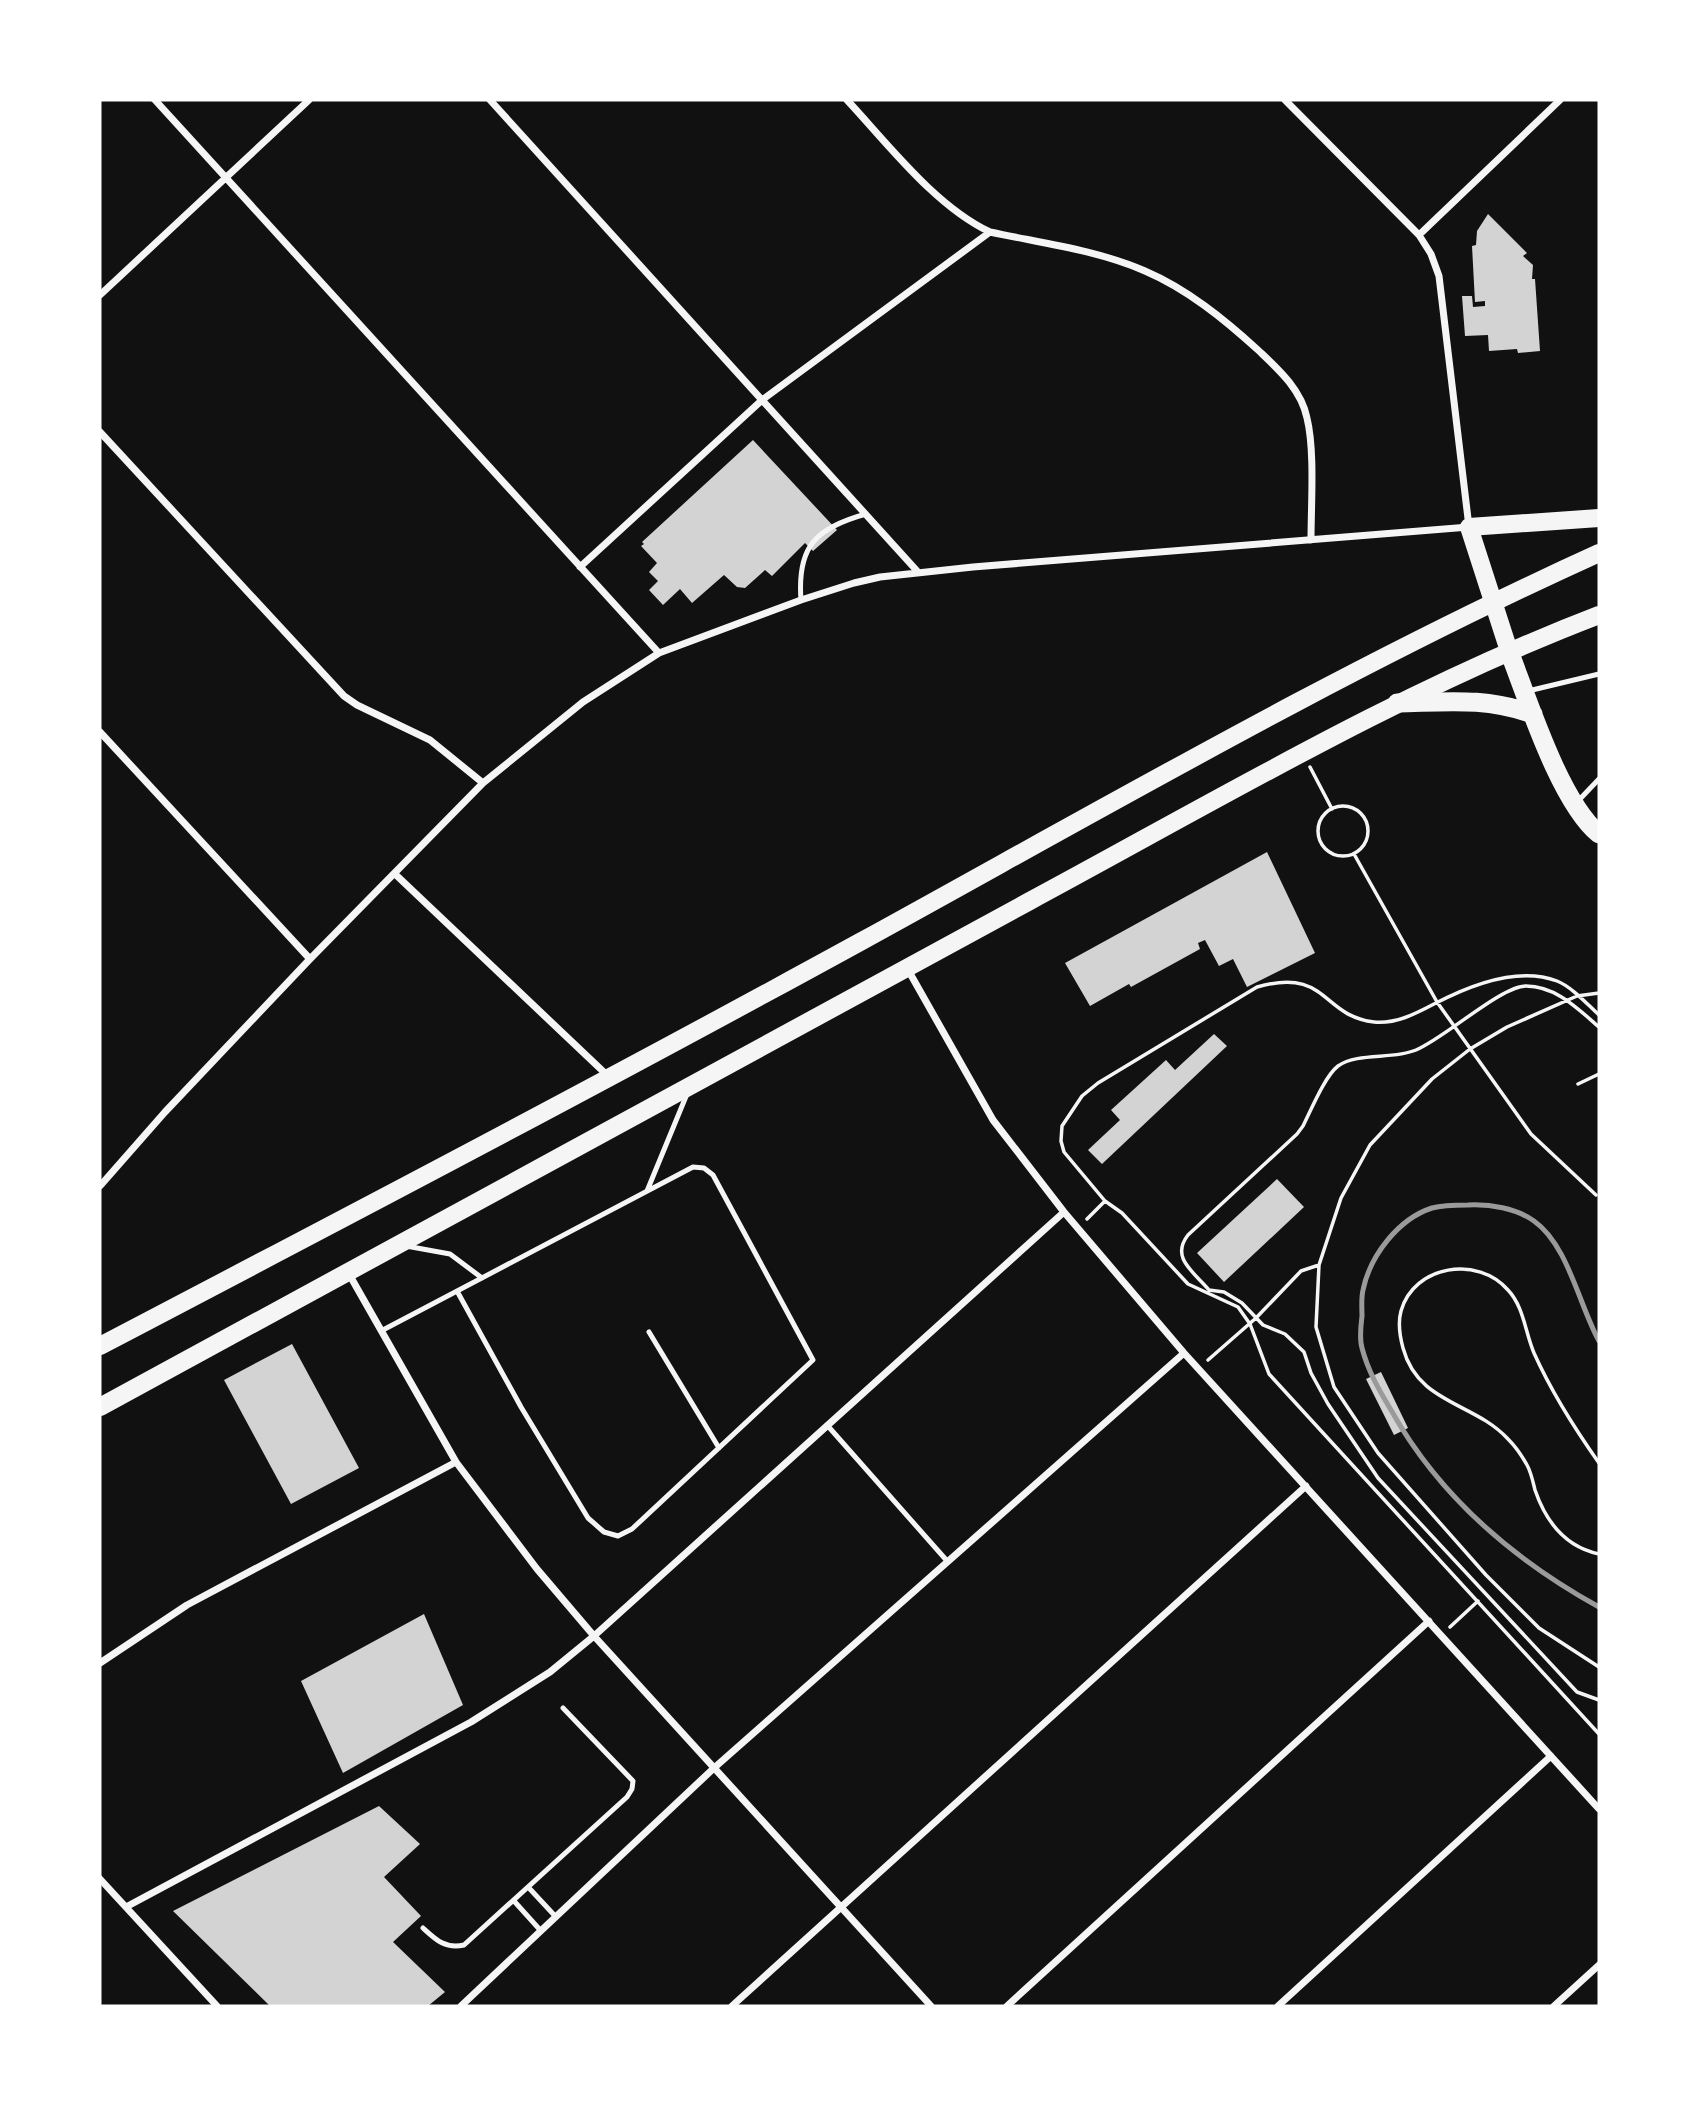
<svg xmlns="http://www.w3.org/2000/svg" width="1699" height="2106" font-family="'Roboto Serif',serif">
  <style>
    .building { fill: #d3d3d3 }
    .lines { fill: none; stroke-linecap: round; stroke-linejoin: round }
    .path { stroke: #f5f5f5; stroke-width: 3.5 }
    .service { stroke: #f5f5f5; stroke-width: 5 }
    .minor { stroke: #f5f5f5; stroke-width: 7 }
    .primary { stroke: #f5f5f5; stroke-width: 18 }
    .trunk { stroke: #f5f5f5; stroke-width: 19 }
    .rail { stroke: #9a9a9a; stroke-width: 5 }
  </style>
  <rect width="100%" height="100%" fill="#111"/>
  <path class="building" d="M1488 214 1527 253 1523 256 1533 265 1532 279H1535L1540 351 1518 353 1517 349 1489 351 1488 335 1465 336 1462 296H1472L1473 307 1485 306V301L1475 302 1472 246 1476 245 1477 231Z
    M753 440 837 530 813 551 805 543 772 576 765 570 745 588 737 587 724 575 692 603 680 589 663 605 649 590 658 581 649 572 657 563 641 546 644 544 642 542Z
    M1267 852 1315 953 1247 987 1233 959 1219 966 1205 940 1198 943 1200 949 1131 987 1129 984 1090 1006 1065 963Z
    M1214 1034 1227 1046 1102 1164 1088 1150 1120 1120 1111 1110 1166 1060 1175 1070Z
    M1277 1179 1304 1207 1224 1282 1197 1253Z
    M292 1344 359 1468 291 1504 224 1380Z
    M1381 1372 1408 1428 1394 1435 1366 1379Z
    M424 1614 463 1705 343 1773 301 1681Z
    M379 1806 420 1844 384 1877 421 1916 393 1942 445 1992 428 2006H270L173 1911Z"/>
  <g class="lines">
    <path class="path" d="M1310 767 1332 809
      M1318 831a25 25 0 1 1 50 0a25 25 0 1 1-50 0Z
      M1354 854 1437 1002 1531 1134 1596 1195
      M1599 993 1577 996 1507 1027 1470 1049 1432 1079 1370 1145 1341 1198 1319 1265 1316 1327 1334 1387 1378 1453 1486 1575 1539 1628 1599 1667
      M1599 1015C1587 1004 1572 987 1557 981 1518 966 1470 985 1434 1004 1415 1014 1396 1024 1374 1022 1321 1016 1328 967 1257 987L1098 1083 1082 1096 1062 1126 1061 1141 1064 1152 1105 1201 1122 1213 1188 1284 1238 1307 1250 1324 1269 1374 1599 1734
      M1599 1027C1578 1009 1556 986 1526 986 1501 986 1445 1038 1416 1050 1392 1060 1358 1052 1338 1066 1325 1076 1311 1110 1303 1126L1297 1134 1188 1235C1170 1258 1194 1272 1209 1290L1224 1292 1242 1303 1263 1325 1285 1334 1304 1352 1311 1373 1328 1404 1378 1478 1577 1692 1599 1700
      M1578 1084 1599 1074
      M1087 1219 1105 1201
      M1208 1360 1256 1318 1301 1271 1319 1265
      M1599 1463C1575 1429 1551 1391 1534 1353 1525 1332 1524 1307 1508 1290 1478 1255 1414 1265 1401 1311 1398 1322 1400 1337 1403 1348 1418 1404 1474 1402 1508 1439 1515 1446 1522 1456 1527 1465 1531 1472 1533 1482 1535 1490 1546 1522 1566 1547 1599 1554
      M1450 1627 1478 1601"/>
    <path class="service" d="M801 600C797 547 815 528 866 514
      M1528 691 1599 674
      M1579 800 1599 779
      M647 1191 687 1094
      M406 1246 450 1254 482 1278
      M381 1331 693 1167 704 1168 713 1175 813 1360 632 1529 618 1536 604 1532 588 1518 521 1407 457 1291
      M649 1332 719 1448
      M827 1425 948 1562
      M529 1888 556 1917
      M514 1901 541 1931
      M423 1928C436 1940 445 1949 464 1945L627 1797 632 1789 633 1781 563 1708"/>
    <path class="minor" d="M155 100 659 653
      M490 100 918 572
      M847 100C888 144 935 206 990 232 1041 243 1097 250 1145 271 1187 289 1224 319 1258 350 1278 369 1301 389 1307 418 1315 451 1311 504 1311 540
      M1285 100 1419 235
      M100 295 309 100
      M100 432 344 696 357 705 430 740 483 783
      M580 567 762 400 990 232
      M100 732 310 959
      M395 874 608 1076
      M907 968 993 1120 1064 1212 1184 1353 1599 1809
      M100 1186 165 1112 310 959 483 783 583 702 659 653 801 600 854 583 880 577 973 567 1469 527 1439 276 1431 254 1419 235 1560 100
      M349 1274 456 1462 537 1569 594 1636 931 2006
      M100 1663 187 1605 456 1462
      M100 1879 217 2006
      M126 1907 471 1722 550 1672 594 1636 1064 1212
      M461 2006 714 1768 1184 1353
      M732 2006 1306 1486
      M1007 2006 1429 1621
      M1278 2006 1551 1756
      M1554 2006 1599 1965"/>
    <path class="primary" d="M1509 651 1469 527 1599 518
      M100 1346C354 1213 608 1080 860 942 1104 808 1345 668 1599 553
      M100 1407C410 1240 718 1069 1028 902 1216 801 1400 691 1599 615"/>
    <path class="trunk" d="M1509 651C1528 700 1560 802 1599 834
      M1397 703C1448 702 1484 697 1533 714"/>
    <path class="rail" d="M1599 1341C1579 1305 1568 1245 1534 1221 1516 1208 1490 1204 1468 1205 1456 1205 1443 1205 1432 1208 1398 1219 1370 1256 1363 1290 1361 1298 1362 1308 1362 1316 1361 1326 1359 1338 1362 1348 1368 1371 1379 1390 1391 1410 1439 1496 1514 1560 1599 1607"/>
  </g>
  <rect width="1699" height="2106" fill="none" stroke="#ffffff" stroke-width="203"/>
</svg>
